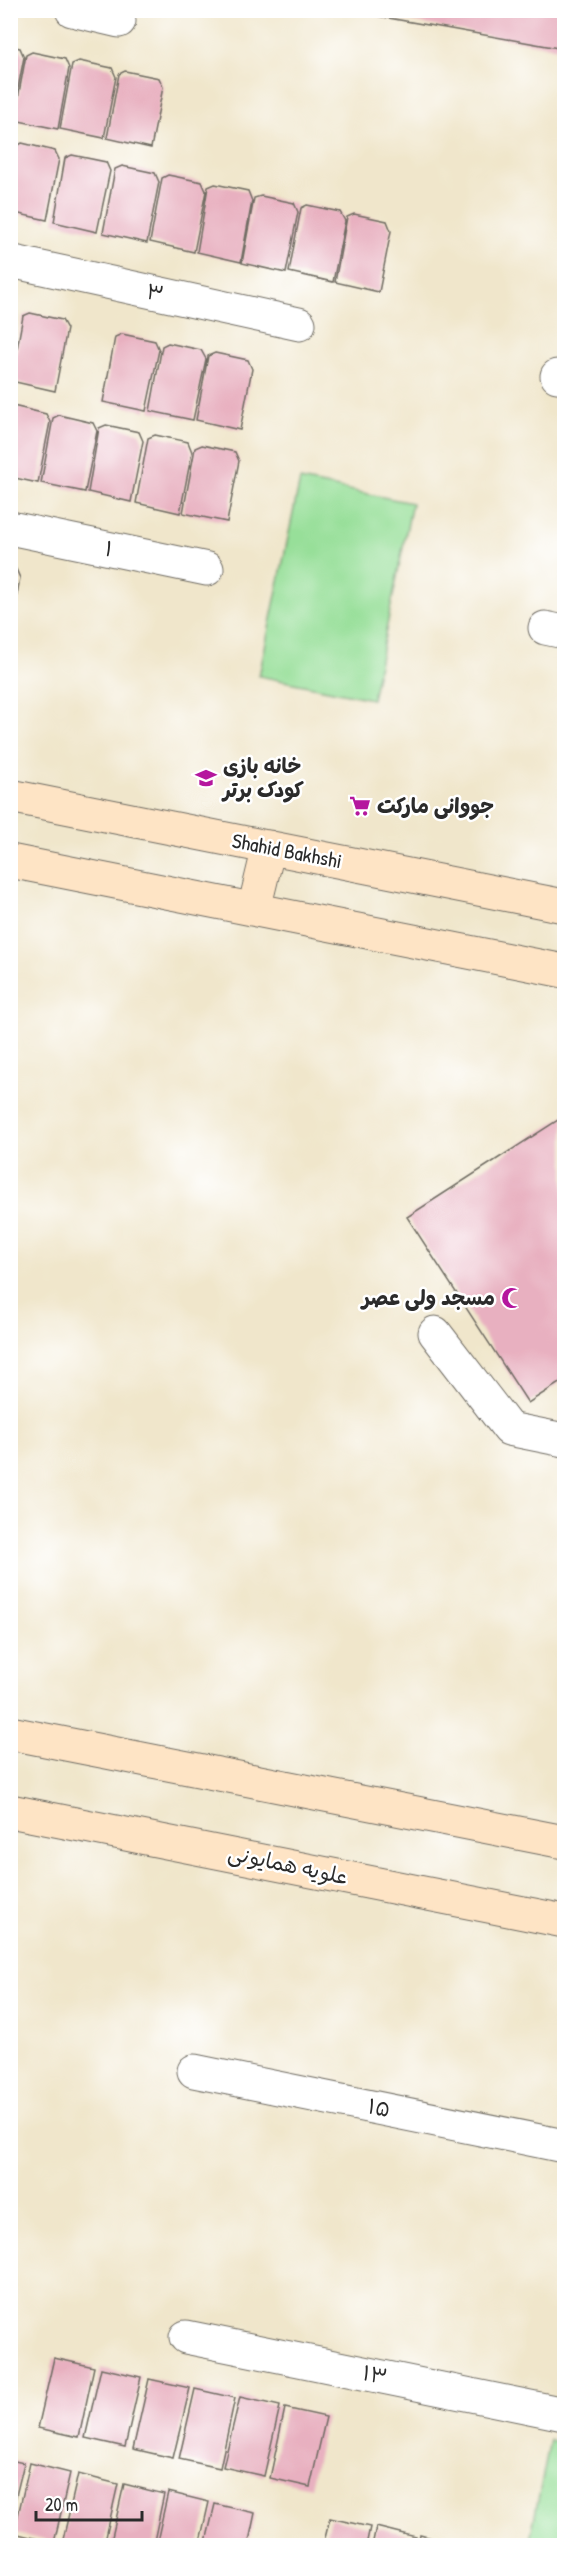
<svg xmlns="http://www.w3.org/2000/svg" width="575" height="2556" font-family="'Patrick Hand','Playpen Sans Arabic',sans-serif">
  <style>
    .green { fill: #97df99; stroke: #618562; stroke-width: 1.5 }
    .building { fill: #e8b0c0 }
    .lines { fill: none; stroke-linecap: round; stroke-linejoin: round }
    .street-casing { stroke: #706c63; stroke-width: 35 }
    .secondary-casing { stroke: #706c63; stroke-width: 35 }
    .street { stroke: #fff; stroke-width: 33 }
    .secondary { stroke: #fee4c5; stroke-width: 33 }
    .labels { text-anchor: middle; stroke-width: 5; stroke-linejoin: round; paint-order: stroke }
    .street-label { font-size: 21px; fill: #2b2b2b; stroke: #fff }
    .poi-label { font-size: 21px; font-weight: bold; fill: #2b2b2b; stroke: #fff; text-anchor: start }
  </style>
  <rect width="100%" height="100%" fill="#fff"/>
  <filter id="ink" filterUnits="userSpaceOnUse"><feTurbulence type="fractalNoise" baseFrequency=".0167" numOctaves="2"/><feDisplacementMap in="SourceGraphic" scale="12" xChannelSelector="R" yChannelSelector="G"/><feConvolveMatrix kernelMatrix="1 2 1 2 8 2 1 2 1" color-interpolation-filters="sRGB"/></filter>
  <filter id="wash" filterUnits="userSpaceOnUse"><feTurbulence type="fractalNoise" baseFrequency=".008" numOctaves="4" result="noise"/><feDisplacementMap in="SourceGraphic" scale="24" xChannelSelector="R" yChannelSelector="G"/><feGaussianBlur stdDeviation="1.35" result="paint"/><feColorMatrix in="noise" values="0 0 0 0 0 0 0 0 0 0 0 0 0 0 0 0 0 1.4 0 .05"/><feComposite in="paint" operator="in"/></filter>
  <g filter="url(#wash)">
    <rect width="100%" height="100%" fill="#f0e6cb"/>
    <path class="green" d="M300 480 412 503 372 699 259 676Z
      M550 2440 564 2443V2545H529Z"/>
    <g id="blocks">
      <path class="building" d="M355 10H564V49L355 12Z
        M10 46 20 48 24 57 12 119Z
        M32 52 65 59 69 68 58 129 14 120 26 55Z
        M79 61 112 68 116 77 104 138 60 129 72 64Z
        M125 71 159 78 163 87 151 148 107 138 119 74Z
        M22 143 55 151 59 159 47 220 10 212V171L15 147Z
        M72 155 106 162 110 171 97 232 54 222 65 158Z
        M122 166 155 173 159 182 147 243 103 233 115 169Z
        M168 175 202 182 206 191 194 252 150 242 162 178Z
        M215 184 248 191 252 201 241 262 197 252 208 187Z
        M261 196 294 203 298 212 286 273 242 263 254 198Z
        M307 205 340 212 345 221 333 282 289 272 301 208Z
        M354 214 387 221 391 231 379 292 335 282 347 217Z
        M30 313 62 320 67 329 55 391 11 381 23 316Z
        M122 334 155 341 159 350 146 411 103 402 115 337Z
        M168 343 201 350 206 359 193 420 150 411 162 346Z
        M215 353 248 360 252 369 240 430 196 420 208 356Z
        M13 406 46 414 50 422 38 483 10 477V407Z
        M59 415 93 423 97 431 85 492 41 483 53 418Z
        M106 425 139 432 143 441 131 502 88 492 99 428Z
        M155 435 188 442 192 452 180 513 136 503 148 438Z
        M202 445 235 452 239 461 227 522 183 513 195 448Z
        M10 568 16 569 20 578 12 622Z
        M564 1116V1380L528 1403 407 1217Z
        M54 2358 94 2367 79 2437 38 2428Z
        M101 2368 141 2377 125 2447 85 2438Z
        M149 2379 190 2388 173 2458 133 2449Z
        M195 2389 235 2398 220 2468 179 2459Z
        M240 2397 280 2406 264 2476 223 2467Z
        M285 2408 326 2417 310 2487 270 2478Z
        M10 2460 24 2463 11 2516H10Z
        M30 2463 70 2473 54 2543 14 2533Z
        M78 2474 118 2484 104 2546 62 2544Z
        M124 2484 164 2494 153 2546H110Z
        M168 2492 209 2502 199 2546H156Z
        M215 2504 255 2513 248 2546H205Z
        M330 2518 370 2527 366 2546H323Z
        M376 2527 416 2537 414 2546H372Z
        M420 2535 460 2545V2546H418Z"/>
    </g>
  </g>
  <g filter="url(#ink)">
    <use href="#blocks" fill-opacity="0" stroke="#706c63" stroke-width="1.5"/>
    <g class="lines">
      <defs>
        <path id="street" d="M72 10 119 21
          M10 261 299 324
          M557 376 564 377
          M10 528 207 569
          M545 628 564 632
          M435 1333 509 1429 564 1440
          M194 2071 564 2146
          M186 2337 564 2414"/>
        <path id="secondary" d="M10 796 564 906
          M10 861 564 971
          M254 909 269 847
          M10 1733 564 1842
          M10 1811 564 1921"/>
      </defs>
      <use href="#street" class="street-casing"/>
      <use href="#secondary" class="secondary-casing"/>
      <use href="#street" class="street"/>
      <use href="#secondary" class="secondary"/>
    </g>
  </g>
  <defs>
    <symbol id="school-bare" viewBox="-9 -9 18 18"><path d="M0-5L7-2L0 1L-7-2ZM-4 1L0 2.5L4 1V4Q0 6-4 4Z" fill="#b5179e" stroke="#fff" stroke-width="2.5" paint-order="stroke"/></symbol>
    <symbol id="supermarket-bare" viewBox="-9 -9 18 18"><path d="M-6-5.5h2.5l.6 2H6L4.5 2H-2.5L-4.4-4H-6ZM-1.5 3.2a1.3 1.3 0 1 0 .1 0ZM3 3.2a1.3 1.3 0 1 0 .1 0Z" fill="#b5179e" stroke="#fff" stroke-width="2.5" paint-order="stroke"/></symbol>
    <symbol id="mosque-bare" viewBox="-9 -9 18 18"><path d="M3.5-4.9A6 6 0 1 0 3.5 4.9A5 5 0 1 1 3.5-4.9Z" fill="#b5179e" stroke="#fff" stroke-width="2.5" paint-order="stroke"/></symbol>
  </defs>
  <g fill-rule="evenodd">
    <use href="#school-bare" x="191" y="763" width="30" height="30"/>
    <use href="#supermarket-bare" x="345" y="791" width="30" height="30"/>
    <use href="#mosque-bare" x="497" y="1283" width="30" height="30"/>
  </g>
  <g class="labels">
    <g class="street-label">
      <text transform="translate(155 293) rotate(12)" y="7">۳</text>
      <text transform="translate(109 549) rotate(12)" y="7">۱</text>
      <text transform="translate(287 851) rotate(11)" y="7">Shahid Bakhshi</text>
      <text transform="translate(288 1865) rotate(12)" y="7">علویه همایونی</text>
      <text transform="translate(379 2108) rotate(11)" y="7">۱۵</text>
      <text transform="translate(375 2375) rotate(11)" y="7">۱۳</text>
    </g>
    <g class="poi-label">
      <text x="223" y="773">خانه بازی<tspan x="223" dy="24">کودک برتر</tspan></text>
      <text x="377" y="813">جووانی مارکت</text>
      <text x="495" y="1305" text-anchor="end">مسجد ولی عصر</text>
    </g>
  </g>
  <rect width="575" height="2556" fill="none" stroke="#fff" stroke-width="36"/>
  <path d="M36 2511v9h106v-9" fill="none" stroke="#2b2b2b" stroke-width="3"/>
  <text x="45" y="2511" font-size="18" fill="#2b2b2b" stroke="#ffffff" stroke-width="4.5" paint-order="stroke">20 m</text>
</svg>
